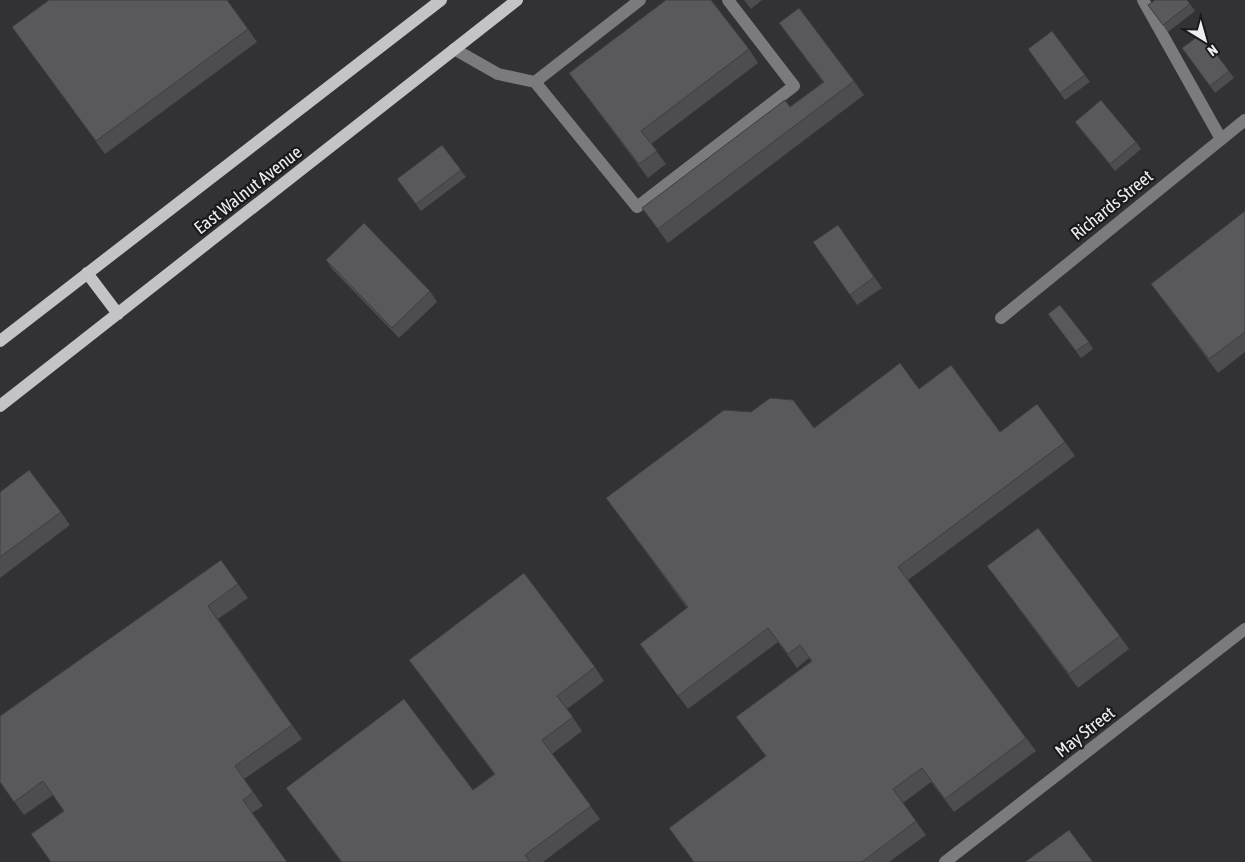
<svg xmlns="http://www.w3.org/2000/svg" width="1245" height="862" font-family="'Asap Condensed',sans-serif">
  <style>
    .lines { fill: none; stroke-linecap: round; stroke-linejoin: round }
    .minor { stroke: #7b7b7d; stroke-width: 12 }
    .major { stroke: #c4c3c7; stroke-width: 12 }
    .wall { fill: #4d4c4f }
    .building { fill: #59585c; stroke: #3e3e40 }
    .labels { text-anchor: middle; stroke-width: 4.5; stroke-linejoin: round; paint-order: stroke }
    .street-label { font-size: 18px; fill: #eeedef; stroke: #1a191b }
  </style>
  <rect width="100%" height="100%" fill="#323135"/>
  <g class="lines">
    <path class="minor" d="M640 0 535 82 637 207 794 86 728 0
      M1143 0 1221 139
      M454 49 498 74 535 82
      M1001 318 1245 120
      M945 862 1245 629"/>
    <path class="major" d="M87 273 118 314
      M0 341 441 0
      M0 406 517 0"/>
  </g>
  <path class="wall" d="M744 0H762L751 9Z
    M1187 0 1195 11 1168 32 1148 5Z
    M779 23 854 81 864 95 668 243 642 208 790 107 823 82Z
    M12 27 248 29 257 42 105 154Z
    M749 49 758 63 651 144 666 164 648 178 569 73Z
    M1187 55 1229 71 1234 78 1215 93Z
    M1033 56 1085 75 1090 82 1065 100Z
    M1075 122 1136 142 1141 149 1115 171 1080 129Z
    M442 145 466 177 421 211 397 179Z
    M1245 211V352L1218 373 1151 284Z
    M838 225 882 288 857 305 813 242Z
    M326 260 430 291 437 302 399 338 333 270Z
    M1053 321 1089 342 1093 349 1081 358Z
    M919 389 1000 432 1065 442 1075 456 908 580 1036 751 954 812 931 782 903 803 926 835 889 862H694L669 828 766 757 736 717 811 661 809 658 797 668 778 642 688 709 640 644 687 608 606 498 814 428Z
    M0 492 61 512 70 525 0 578Z
    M221 560 248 598 218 619 302 739 244 779 263 806 252 813 64 811 53 795 24 815 0 782Z
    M987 566 1120 636 1129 649 1078 688Z
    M409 660 595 667 604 681 567 709 582 731 552 754 600 819 543 862H341L286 788 473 790 494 774Z"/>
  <path class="building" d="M49 0H227L248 29 96 141 12 27Z
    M666 0H711L749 49 641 131 657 151 639 164 569 73Z
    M1155 0H1187L1190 4 1163 25 1148 5Z
    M799 8 854 81 658 229 642 208 785 100 790 107 824 82 779 23Z
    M1052 31 1085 75 1060 93 1028 49Z
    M1201 34 1229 71 1210 86 1182 48Z
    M1101 100 1136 142 1110 164 1075 122Z
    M442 145 461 170 416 204 397 179Z
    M1245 211V332L1209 359 1151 284Z
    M364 223 430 291 392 328 326 260Z
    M838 225 874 277 850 295 813 242Z
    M1060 305 1089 342 1076 351 1048 314Z
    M900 363 919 389 951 365 1000 432 1037 404 1065 442 898 567 1026 738 945 799 922 768 893 789 916 821 862 862H694L669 828 766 756 736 717 812 661 800 645 788 654 768 628 678 696 640 644 688 607 606 498 724 410 751 412 770 398 793 400 814 428Z
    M29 470 61 512 0 557V492Z
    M1038 528 1120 636 1069 674 987 566Z
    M221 560 238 584 208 606 292 725 235 766 253 792 243 800 287 862H51L31 834 64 811 43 781 14 802 0 782V716Z
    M524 573 595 667 557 696 573 717 542 740 591 806 525 855 530 862H342L286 788 404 699 473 790 495 774 409 660Z
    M1069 830 1093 862H1025Z"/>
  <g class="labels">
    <g class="street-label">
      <text transform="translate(248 190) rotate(-38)" y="6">East Walnut Avenue</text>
      <text transform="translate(1112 205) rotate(-39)" y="6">Richards Street</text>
      <text transform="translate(1085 732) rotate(-38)" y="6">May Street</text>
    </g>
  </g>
  <g transform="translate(1205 40) rotate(143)" stroke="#1a191b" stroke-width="4" paint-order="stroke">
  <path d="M0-4L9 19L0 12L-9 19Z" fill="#eeedef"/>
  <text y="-8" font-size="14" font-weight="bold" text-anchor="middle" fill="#eeedef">N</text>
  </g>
</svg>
